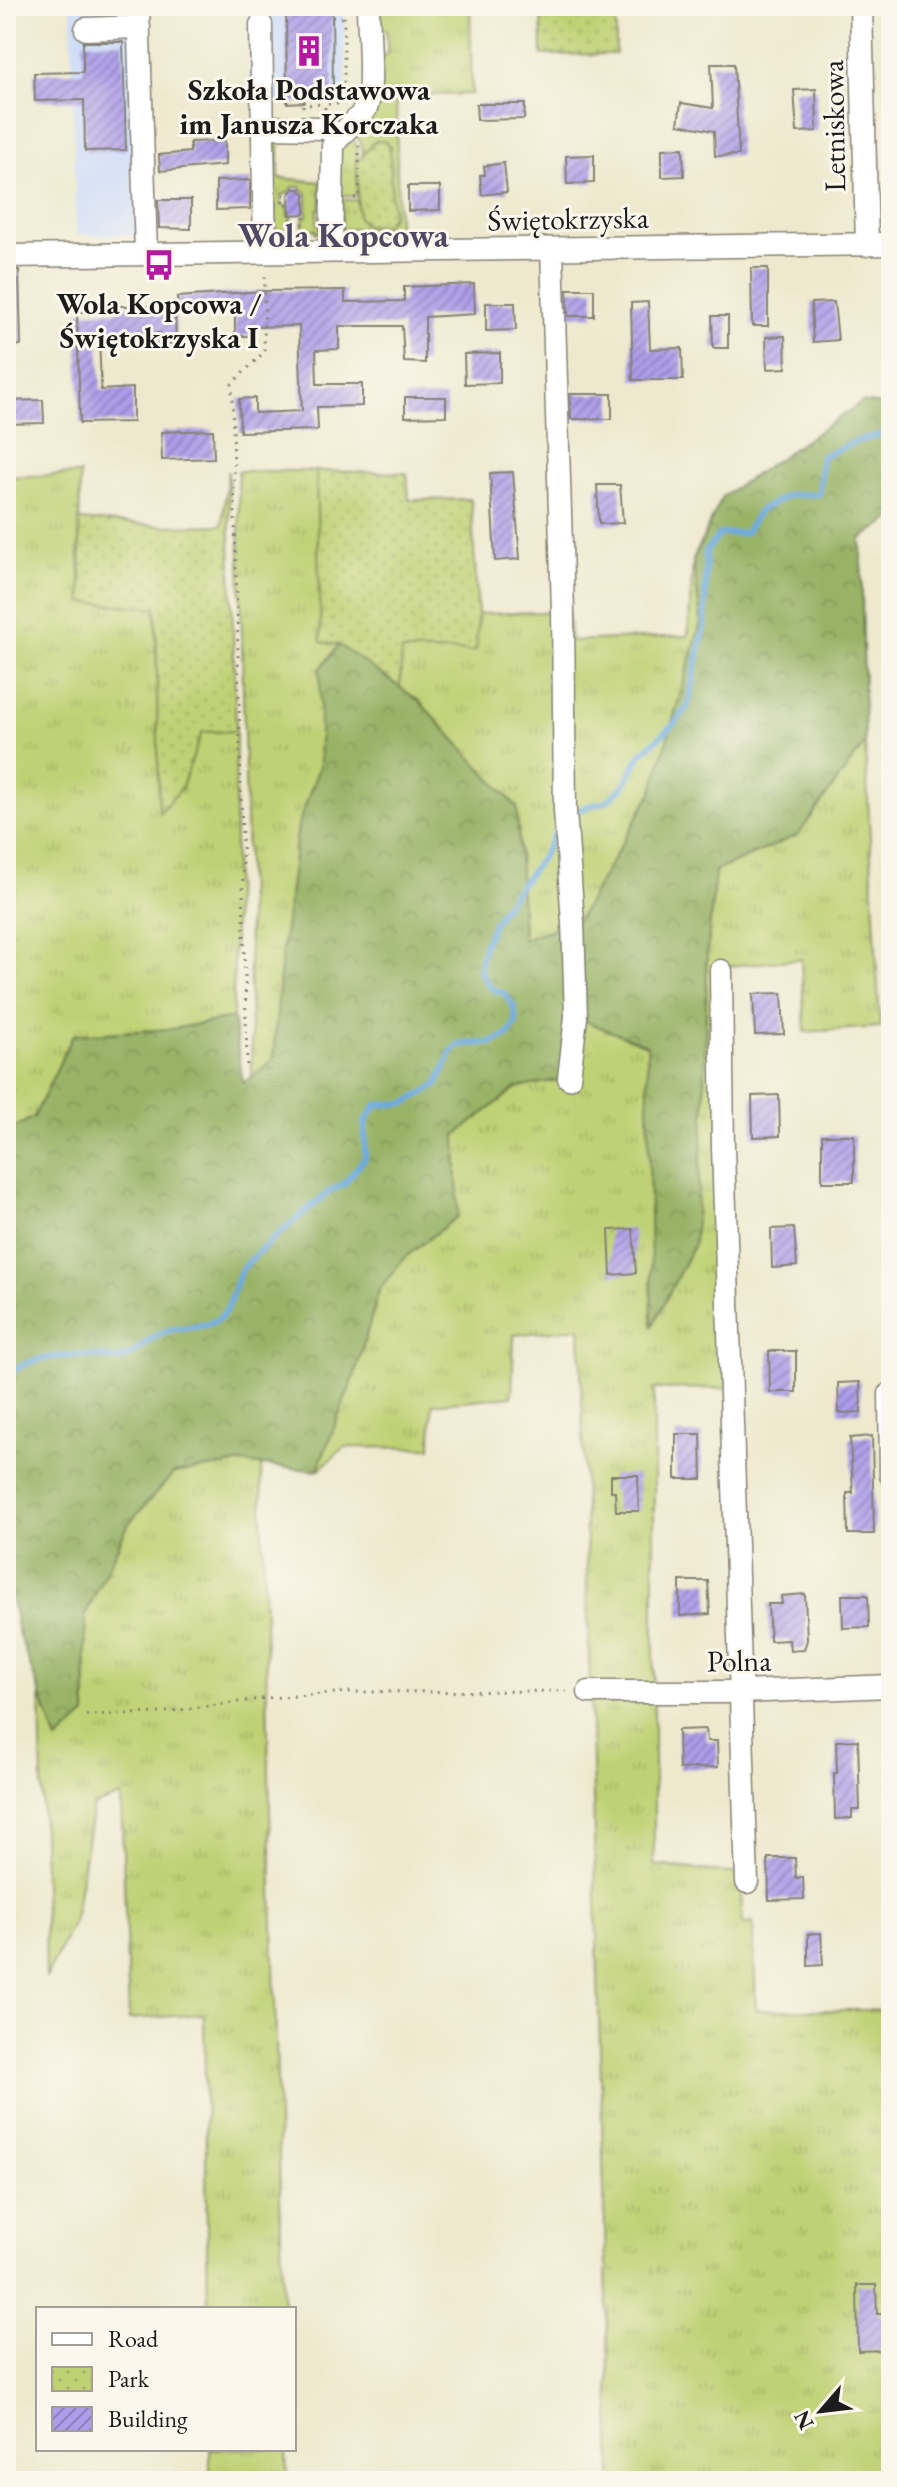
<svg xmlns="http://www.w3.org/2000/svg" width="897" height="2487" font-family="'EB Garamond',serif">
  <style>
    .built { fill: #ccdbf9 }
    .grass { fill: url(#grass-tufts); stroke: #6e7648; stroke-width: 2 }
    .forest { fill: url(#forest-crowns); stroke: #5a6841; stroke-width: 2 }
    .park { fill: url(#park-dots); stroke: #6e7648; stroke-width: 2 }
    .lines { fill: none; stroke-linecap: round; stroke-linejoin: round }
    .stream { stroke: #6daadf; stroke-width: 6 }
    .building { fill: url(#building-hatch) }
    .minor-casing { stroke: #858275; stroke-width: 25 }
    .path { stroke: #858275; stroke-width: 3; stroke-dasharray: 2 6; stroke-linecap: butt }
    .minor { stroke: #fff; stroke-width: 22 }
    .labels { text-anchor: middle; stroke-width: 6; stroke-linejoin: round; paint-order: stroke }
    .poi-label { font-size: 30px; font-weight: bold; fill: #1c1c1c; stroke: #fbf7ec }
    .street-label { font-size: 30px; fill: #1c1c1c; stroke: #fbf7ec }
    .quarter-label { font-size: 34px; font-weight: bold; fill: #4f4964; stroke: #fbf7ec }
  </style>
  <defs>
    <pattern id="grass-tufts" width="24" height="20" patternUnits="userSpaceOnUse" patternTransform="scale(2)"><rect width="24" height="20" fill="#c0d174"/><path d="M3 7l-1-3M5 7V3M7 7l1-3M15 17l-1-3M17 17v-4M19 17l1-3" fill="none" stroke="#a4b364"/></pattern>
    <pattern id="forest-crowns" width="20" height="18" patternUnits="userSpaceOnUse" patternTransform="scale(2)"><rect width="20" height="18" fill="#98b366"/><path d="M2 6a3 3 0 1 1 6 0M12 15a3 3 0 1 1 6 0" fill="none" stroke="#829958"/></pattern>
    <pattern id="park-dots" width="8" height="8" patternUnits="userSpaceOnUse" patternTransform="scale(2)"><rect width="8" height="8" fill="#c0d174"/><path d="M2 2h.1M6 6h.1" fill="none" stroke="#a4b364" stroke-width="1.8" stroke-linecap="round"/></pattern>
    <pattern id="building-hatch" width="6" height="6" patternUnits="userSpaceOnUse" patternTransform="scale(2)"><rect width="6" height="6" fill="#ad9de9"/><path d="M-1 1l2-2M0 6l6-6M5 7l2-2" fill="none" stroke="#8c7fbc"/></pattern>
  </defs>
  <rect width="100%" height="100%" fill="#fbf7ec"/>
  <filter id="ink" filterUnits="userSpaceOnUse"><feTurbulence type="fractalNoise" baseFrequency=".0125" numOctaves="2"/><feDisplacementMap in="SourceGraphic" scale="16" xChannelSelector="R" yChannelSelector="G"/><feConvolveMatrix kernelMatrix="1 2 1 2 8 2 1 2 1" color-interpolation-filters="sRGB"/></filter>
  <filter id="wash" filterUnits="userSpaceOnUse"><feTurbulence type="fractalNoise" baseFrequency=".006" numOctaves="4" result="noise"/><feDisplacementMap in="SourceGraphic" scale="32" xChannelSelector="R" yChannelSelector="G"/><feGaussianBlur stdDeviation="1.8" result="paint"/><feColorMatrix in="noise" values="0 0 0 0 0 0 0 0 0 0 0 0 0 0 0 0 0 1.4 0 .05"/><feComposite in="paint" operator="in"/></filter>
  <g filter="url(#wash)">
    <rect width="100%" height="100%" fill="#eee9ce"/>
    <path class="built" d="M71 6H147L151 235H76Z
      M248 6H344L346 101 251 104Z"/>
    <path class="grass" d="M374 6H470L472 94 396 96 398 228 341 229 342 200H357L358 217 362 223 390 220 391 218 390 146 384 141 363 157 361 143 356 136 360 132 356 129 375 56 387 55V30H375V20H381L382 16H374Z
      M349 136 357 146V196H337L338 154Z
      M279 137V178L321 182V209H318L317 223 320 225 321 233H316L315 229 302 230 304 216H307V194L301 187H293L287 194 281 195 282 205 288 206V216H291L293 230H277V234H293L275 235 273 143Z
      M238 471H316L321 642 339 645 320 669V764L298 826 282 953 273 1061 252 1077Z
      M80 474 79 556 82 602 156 607 159 812 181 789 202 732 236 731 233 1018 172 1029 73 1035 34 1117 6 1132V477Z
      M693 560 701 622 653 790 578 920 523 939 517 807 419 701 400 687 401 651H476L478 614 568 611 571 641 688 636Z
      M865 743 880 1027 805 1032 801 959 728 966 726 1388 654 1389V1865L740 1874 743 1925 753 1922 756 2010H891V2481H612L580 1328 514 1335 512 1396 432 1404 431 1448 345 1447 317 1471 355 1374 379 1290 404 1258 457 1216 456 1135 516 1088 569 1078 576 1017 647 1045 653 1325 704 1117 707 955 715 871 798 835Z
      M242 1463 261 1465 283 2309H208L204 2014 129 2019 121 1796 93 1806 74 1920 46 1978 40 1694 57 1741 86 1715 85 1615 129 1523 173 1473Z
      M210 2449H286L287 2481H210Z"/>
    <path class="forest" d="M862 402 891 406V519L861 539 865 743 798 835 715 871 707 955 704 1117 694 1244 652 1327 647 1045 576 1018 569 1078 516 1088 456 1135 458 1216 404 1258 379 1290 355 1374 317 1471 242 1463 174 1473 129 1523 85 1615 86 1715 57 1741 18 1632 6 1570V1132L34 1117 73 1035 172 1029 233 1018 243 1083 273 1061 282 953 298 826 320 764V669L339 645 419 701 517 807 523 939 578 920 653 790 701 622 693 560 722 497Z"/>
    <path class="park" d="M541 6H616V54L542 55Z
      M375 141H384L390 146 392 215 385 225H365L358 216 357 162Z
      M228 471 236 731 202 732 181 789 159 813 156 608 82 602 79 520 163 526 222 525Z
      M316 471 407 473 409 500 471 499 478 614 476 651H402L400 687 339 645 321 642Z"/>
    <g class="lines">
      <path class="stream" d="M571 814 588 806 606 802 623 787 641 754 675 723 688 706 705 623 706 551 720 534 745 533 760 510 789 495 819 494 822 456 858 441 891 432
        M6 1377C27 1356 63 1355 92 1356 102 1356 113 1361 122 1359 138 1354 148 1338 163 1332 181 1325 198 1330 215 1321 234 1311 231 1283 243 1268 267 1241 303 1215 330 1191L344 1184 365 1158V1122L376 1105 406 1103 437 1085 452 1051 461 1044 491 1043 508 1035 516 1023 514 1007 505 994 491 988 480 972C480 922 520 891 545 852 550 843 553 833 561 825"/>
    </g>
    <g id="blocks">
      <path class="building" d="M286 6H332L333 93H304V102L287 103Z
        M83 42H123L126 150 85 151 84 100 35 101 34 73 83 72Z
        M711 64H734L739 155 715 156 714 131 678 124 681 103 713 108Z
        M816 89 817 131 797 132 794 90Z
        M476 104H525L524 119 477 120Z
        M225 141V165L160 171 159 155 190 152V142Z
        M683 148 684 176 662 177V149Z
        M594 155V183L567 184 566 156Z
        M504 163 507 192 482 195 480 175H485L484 166Z
        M250 180V209L216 210V181Z
        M408 186H440V210L408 211Z
        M294 189H300L305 194V214L290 215 289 195Z
        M158 200H191V229L159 228Z
        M751 268H768V326H752Z
        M6 270H19L21 345 6 346Z
        M474 284 475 314 425 317V363L404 362 402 326H339V349L316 350 317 384H362V406L317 407 318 430 240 432 239 399 255 398V413L302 411 299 326 254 327V336H235V310L178 314 177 297 264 291 345 290V302L404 301V287Z
        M567 289H594V316H568Z
        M648 302 650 349 682 348 683 380H633L631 303Z
        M834 302 838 340 813 342 811 303Z
        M486 303H515L516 330 486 331Z
        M119 306H175L176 344H160V333L99 334 101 390 133 388V422L80 423 77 312 119 311Z
        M712 316H728V348H713Z
        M785 336 786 368 767 369 766 337Z
        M500 353V383L465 384 464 354Z
        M570 394H612V419H571Z
        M405 397H446V416L405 417Z
        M43 400 44 423 6 424V401Z
        M213 430 214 458 162 460 161 432Z
        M513 472 520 559 495 561 490 473Z
        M597 485H620L623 523 599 524Z
        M782 993 784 1034 755 1035 753 994Z
        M779 1095 780 1136 753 1137 752 1096Z
        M822 1135H854V1182H822Z
        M794 1228 797 1266 772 1268 771 1229Z
        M633 1229 636 1273 611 1275 609 1230Z
        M769 1351H796V1392H770Z
        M860 1382 861 1412 839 1413 838 1383Z
        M676 1434H701L702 1479H676Z
        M872 1436 874 1534H848L847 1493H853L850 1438Z
        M611 1475H638L639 1511H616L615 1491H611Z
        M680 1581H708L710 1614 680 1616Z
        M805 1594 807 1640 804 1649 790 1650 789 1640 770 1641 768 1604H782L781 1596Z
        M842 1595H868L869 1627 843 1628Z
        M706 1729 707 1741H717L718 1767 679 1769 678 1730Z
        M858 1740 860 1810H852V1818L835 1819 834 1773H837L836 1741Z
        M768 1858H795L796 1878 803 1877 804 1899 769 1900Z
        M821 1933 823 1965 808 1966V1934Z
        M857 2285H876L877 2314H884L885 2350 858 2351Z"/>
    </g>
  </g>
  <g filter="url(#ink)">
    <use href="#blocks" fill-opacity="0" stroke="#858275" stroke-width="2"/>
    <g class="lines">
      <defs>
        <path id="minor" d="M138 6 146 253
          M861 6 867 245
          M261 25 265 252
          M86 29 139 27
          M263 127 325 128 339 135
          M552 249 563 611 565 811 573 922 576 1017 569 1078
          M331 251 333 146C341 130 357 123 366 108 374 92 368 27 368 6
          M6 256 891 244
          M721 971 723 1148 747 1882
          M890 1394 891 1475
          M589 1692H741L891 1686"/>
      </defs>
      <use href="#minor" class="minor-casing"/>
      <path class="path" d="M281 6V20
        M332 17 344 18
        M303 107V105L325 104
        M325 109V104H337L344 91V6
        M293 188H301L306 194V216H304V224H292L289 205H283L282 195H288Z
        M354 198H359V146
        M247 1065 232 384 264 352 265 274
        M86 1715 158 1713 267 1698 350 1692 569 1691"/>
      <use href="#minor" class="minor"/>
    </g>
  </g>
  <defs>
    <symbol id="building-bare" viewBox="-9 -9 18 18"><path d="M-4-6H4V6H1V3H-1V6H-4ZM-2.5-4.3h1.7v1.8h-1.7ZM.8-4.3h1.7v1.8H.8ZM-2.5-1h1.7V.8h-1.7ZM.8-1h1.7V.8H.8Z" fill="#b5179e" stroke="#fbf7ec" stroke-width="2.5" paint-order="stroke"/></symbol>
    <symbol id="bus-bare" viewBox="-9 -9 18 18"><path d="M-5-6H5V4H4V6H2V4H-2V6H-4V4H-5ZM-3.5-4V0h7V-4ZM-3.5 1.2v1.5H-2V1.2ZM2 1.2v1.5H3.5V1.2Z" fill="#b5179e" stroke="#fbf7ec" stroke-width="2.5" paint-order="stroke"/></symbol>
  </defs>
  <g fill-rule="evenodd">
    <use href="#building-bare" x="287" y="29" width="44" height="44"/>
    <use href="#bus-bare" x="137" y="243" width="44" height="44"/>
  </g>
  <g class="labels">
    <g class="poi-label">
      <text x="309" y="100">Szkoła Podstawowa<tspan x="309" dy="34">im Janusza Korczaka</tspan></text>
      <text x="159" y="314">Wola Kopcowa /<tspan x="159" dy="34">Świętokrzyska I</tspan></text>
    </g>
    <g class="street-label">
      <text transform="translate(834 126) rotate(-91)" y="10">Letniskowa</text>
      <text transform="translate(568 219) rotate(-1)" y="10">Świętokrzyska</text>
      <text transform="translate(739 1661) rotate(-1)" y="10">Polna</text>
    </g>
    <g class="quarter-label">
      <text x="343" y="247">Wola Kopcowa</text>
    </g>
  </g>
  <rect width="897" height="2487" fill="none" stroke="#fbf7ec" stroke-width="32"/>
  <rect x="36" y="2307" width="260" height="144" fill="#fbf7ec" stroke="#a29f99" stroke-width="2"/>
  <rect x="52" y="2333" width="40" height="12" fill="#ffffff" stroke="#a29f99" stroke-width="2"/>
  <text x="108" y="2347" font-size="24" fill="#1c1c1c">Road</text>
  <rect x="52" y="2367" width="40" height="24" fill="url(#park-dots)" stroke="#a29f99" stroke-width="2"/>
  <text x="108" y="2387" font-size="24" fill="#1c1c1c">Park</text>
  <rect x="52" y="2407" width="40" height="24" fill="url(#building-hatch)" stroke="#a29f99" stroke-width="2"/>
  <text x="108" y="2427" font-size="24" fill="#1c1c1c">Building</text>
  <g transform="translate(821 2411) rotate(242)" stroke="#fbf7ec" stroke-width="6" paint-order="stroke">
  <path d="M0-6L14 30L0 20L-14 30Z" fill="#1c1c1c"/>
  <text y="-12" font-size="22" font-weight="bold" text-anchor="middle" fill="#1c1c1c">N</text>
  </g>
</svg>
